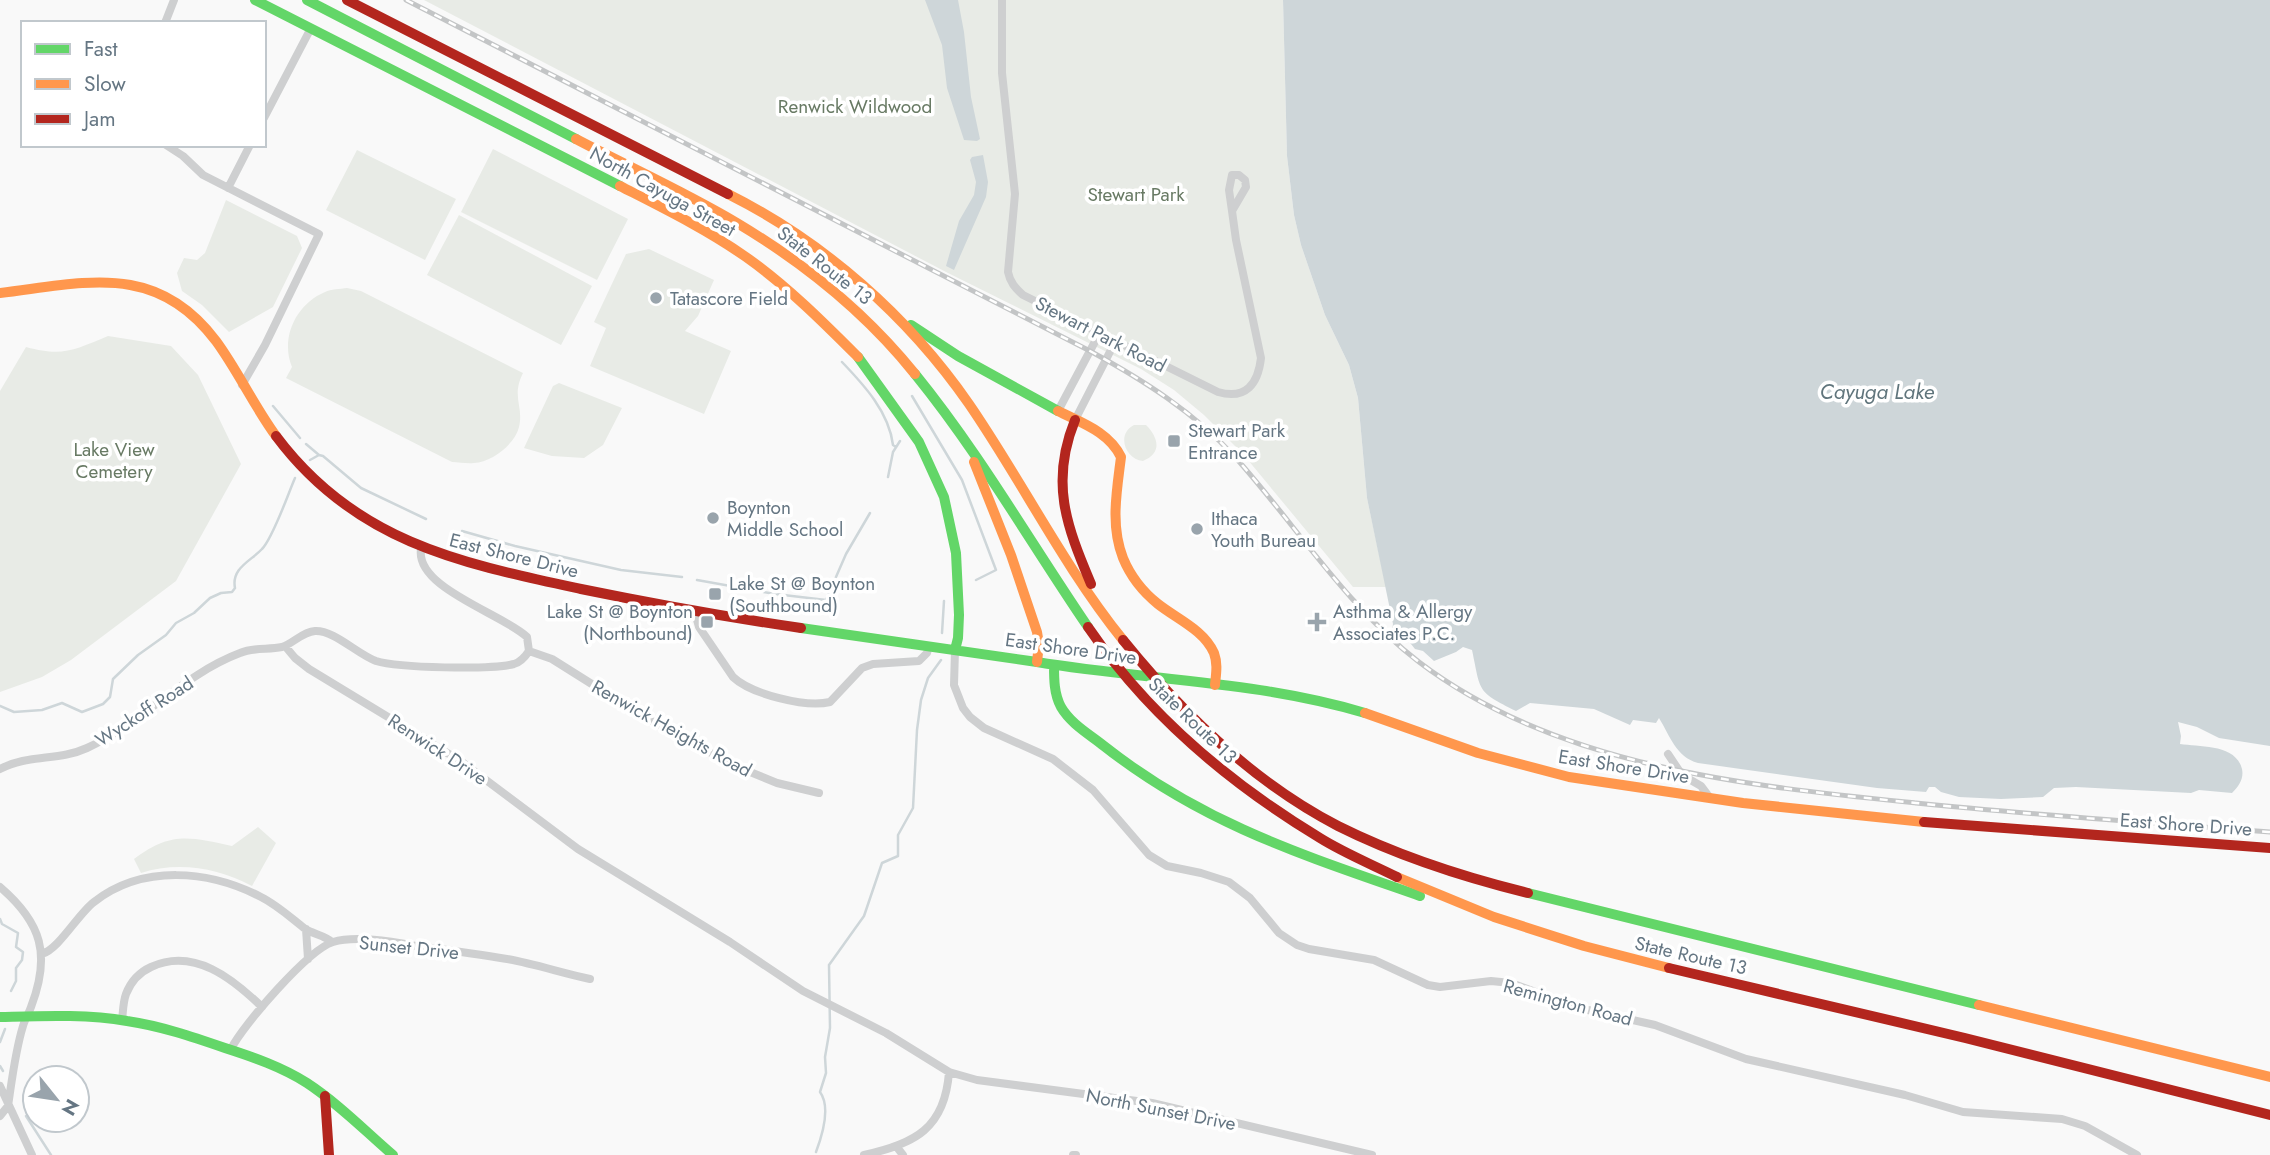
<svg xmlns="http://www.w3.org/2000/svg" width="2270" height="1155" font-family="Jost,sans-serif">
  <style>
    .green { fill: #e8ebe6 }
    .water { fill: #ced6d9 }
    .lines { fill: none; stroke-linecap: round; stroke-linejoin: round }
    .stream { stroke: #ced6d9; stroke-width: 2.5 }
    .street { stroke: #cecfd0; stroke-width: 8 }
    .fast { stroke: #63d668; stroke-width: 10 }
    .slow { stroke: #ff974d; stroke-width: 10 }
    .jam { stroke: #b3261e; stroke-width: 10 }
    .rail-casing { stroke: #c3c5c6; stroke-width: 5 }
    .rail { stroke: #fff; stroke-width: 2.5; stroke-dasharray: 8; stroke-linecap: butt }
    .poi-dot { fill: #99a4ac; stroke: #fff; stroke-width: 2.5 }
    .labels { text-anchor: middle; stroke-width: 7; stroke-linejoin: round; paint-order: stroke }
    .park-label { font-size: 19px; fill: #687a64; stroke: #fff }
    .street-label { font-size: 19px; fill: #657683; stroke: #fff }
    .poi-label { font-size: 19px; fill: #657683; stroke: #fff; text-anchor: start }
    .water-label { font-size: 21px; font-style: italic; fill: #60757c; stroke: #fff }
  </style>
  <rect width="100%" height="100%" fill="#f9f9f9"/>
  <path class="green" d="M424 0H1283L1287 156 1294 215 1301 245 1325 315 1349 365 1358 398 1367 498 1386 587H1353L1243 454 1204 415 1174 390 1141 369 948 273Z
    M493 149 628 219 597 280 461 212Z
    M357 150 456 199 425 260 326 210Z
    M226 200 297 236 302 248 273 307 229 332 202 305 182 291 177 273 184 258 197 260 205 253Z
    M459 215 592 286 561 345 427 275Z
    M649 249 714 280 698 316 685 331 731 351 704 414 590 366 606 328 594 322 626 254Z
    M347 288 361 291 523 373C511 397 524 406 519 427 515 444 492 462 474 463 467 464 459 462 452 462L286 378 292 367C280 338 296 304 325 292 331 289 340 289 347 288Z
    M108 336 171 346 198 375 241 464 176 581 71 660 42 677 0 692V391L26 347C63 357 74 350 108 336Z
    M559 383 622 408 603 445 584 458 552 456 524 448 553 386Z
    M1134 425H1146C1158 437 1163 453 1143 461 1125 459 1116 434 1134 425Z
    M258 827 276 843 252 886C218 868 178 861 141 873L134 859C171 831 190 837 232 846Z"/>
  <path class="water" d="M925 0H958L964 32 971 97 980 139 977 141 964 140 947 88 942 45Z
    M1283 0H2270V746L2219 738 2197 727 2178 722 2181 736 2180 744C2200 747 2236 744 2242 769 2244 779 2239 786 2232 793L2199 790 2191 793 2076 787 2054 788 2043 797 2001 799 1959 797 1941 792 1935 787H1929L1926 792 1877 788 1698 763C1676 757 1670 736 1659 718L1656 723 1633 720 1630 725 1594 709 1530 703 1516 711C1476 691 1481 692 1472 650L1463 647 1456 652 1434 661 1423 651 1415 649 1407 639 1400 637 1392 630 1393 624 1367 498 1358 398 1349 365 1325 315 1301 245 1294 215 1287 156Z
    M983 155 988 182 986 197 954 270 946 266 959 221 974 195 976 182 970 160 972 157Z"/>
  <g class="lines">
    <path class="stream" d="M842 362C864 385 889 412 893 445L896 447
      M912 396 962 480 996 570 976 580
      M273 406 300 438
      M306 444 319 455
      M310 460 319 455 323 456 361 488 426 519
      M888 477 893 452 900 441
      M462 531 515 546 621 570 682 577
      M697 580 775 594 826 600 846 554 870 513
      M942 633 944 601
      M0 706 14 712 42 710 62 703 82 712 103 704 110 697 113 679 138 655 166 635 176 623 194 613 210 598 221 593 232 592 235 588C231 568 251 561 262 549 273 538 288 494 295 478
      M0 919 2 924 18 933 16 947 23 952 22 960 16 968V981L11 991
      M0 1042 5 1029
      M0 1066 3 1071
      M26 1116 51 1155
      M816 1152C822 1136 831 1107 820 1092L826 1073 825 1057 830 1028 829 965 864 916 882 863 898 856V835L913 808 917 730 921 700 928 678 941 660"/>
    <path class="street" d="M1002 0V73L1015 194 1008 272C1010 282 1015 288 1023 295L1218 392C1246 400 1258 384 1261 358L1236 240 1232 211 1246 187 1245 180 1239 175H1232L1229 190 1232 211
      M165 23 174 0
      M264 118 311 28
      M166 145 183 156 203 175 319 234 265 345 242 385
      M228 188 250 145
      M1058 411 1099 334
      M1075 420 1115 342
      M695 613 699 627 733 677C751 694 806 708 830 702L862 668 873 664 919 661 927 653 929 646
      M285 646 295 658 309 669 462 762 578 849 730 942 803 991 886 1033 949 1072 977 1080 1152 1103 1372 1155
      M955 650 954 685 963 708 970 717 984 728 1053 759 1093 790 1149 855 1167 866 1201 873 1229 882 1250 898 1279 933 1297 945 1309 949 1374 960 1428 985 1440 987 1491 981 1511 983 1579 1008 1655 1025 1746 1059 1905 1095 1963 1112 2062 1119 2085 1126 2137 1155
      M529 651 552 659 641 715 733 765 777 783 819 793
      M1668 754 1682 775 1701 786 1710 798
      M0 769C28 754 59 761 87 748 142 723 184 674 240 653 254 647 268 650 282 647 294 643 302 632 315 631 334 630 357 654 376 661 399 668 490 670 514 664 521 662 525 657 529 651L527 637C503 614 415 588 421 549
      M0 887C42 923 51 955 31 1007 29 1013 25 1019 23 1026 15 1052 12 1080 8 1106L0 1116
      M306 929 308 959
      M42 954C59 949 78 914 94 902 143 864 209 870 261 897 277 905 290 917 304 928 312 934 324 935 332 942
      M122 1021C123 1012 123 1002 126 994 131 981 140 972 151 967 194 947 233 979 262 1007
      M231 1049C243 1025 308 950 333 942 356 935 394 942 417 946 447 950 477 954 507 959 535 964 562 973 590 979
      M0 1086 32 1155
      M896 1146 903 1155
      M864 1155C915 1144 945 1128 949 1072
      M1073 1155H1076"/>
    <path class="fast" d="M255 0 620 186
      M307 0 576 139
      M911 325 958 356 1058 411
      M858 357 919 442 944 497 956 553 959 615 958 638 955 650
      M915 374C980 454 1030 542 1088 627
      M801 628 1037 662
      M1037 662C1145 680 1259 681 1365 713
      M1054 665C1054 679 1054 694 1061 707 1071 724 1089 734 1104 746 1203 824 1303 855 1420 896
      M1528 893 1979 1005
      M0 1017C42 1016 86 1014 127 1021 161 1026 193 1037 225 1048 253 1057 282 1067 307 1083 339 1104 365 1131 393 1155"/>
    <path class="slow" d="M576 139C629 167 685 192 737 223 804 263 866 313 915 374
      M620 186C663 208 706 229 746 257 787 286 823 322 858 357
      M728 194C824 242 908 316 969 404 1022 481 1064 567 1123 640
      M0 293C85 283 156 261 216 341 238 371 254 406 276 436
      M1058 411C1082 423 1109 432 1121 457 1117 490 1110 525 1123 558 1130 575 1143 592 1158 604 1177 619 1204 630 1214 653 1218 664 1216 674 1215 685
      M974 462 1011 555 1037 632 1039 644 1037 662
      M1365 713 1478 753 1569 777 1743 803 1924 822
      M1397 877 1494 917 1584 946 1669 968
      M1979 1005 2270 1077"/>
    <path class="jam" d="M347 0 728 194
      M1075 420C1050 482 1066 525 1091 584
      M276 436C355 542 460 563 581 589 654 604 727 617 801 628
      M1088 627C1148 715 1229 783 1320 838 1344 853 1371 864 1397 877
      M1123 640C1182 713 1253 782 1338 826 1398 856 1463 877 1528 893
      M1924 822 2270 848
      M1669 968 1965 1038 2270 1115
      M325 1096 329 1155"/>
    <defs>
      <path id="rail" d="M406 0 1090 351C1143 380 1194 412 1235 457 1296 525 1346 606 1419 662 1557 767 1748 786 1916 803 2034 815 2152 823 2270 832"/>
    </defs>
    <use href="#rail" class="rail-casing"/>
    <use href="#rail" class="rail"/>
  </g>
  <g class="poi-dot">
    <circle cx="656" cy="298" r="7"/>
    <rect x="1167" y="434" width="14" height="14" rx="3.5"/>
    <circle cx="713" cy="518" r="7"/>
    <circle cx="1197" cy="529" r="7"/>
    <rect x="708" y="587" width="14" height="14" rx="3.5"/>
    <rect x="700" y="615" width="14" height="14" rx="3.5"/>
    <path d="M1313.5 611.5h7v7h7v7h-7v7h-7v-7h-7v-7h7z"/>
  </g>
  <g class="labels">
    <g class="park-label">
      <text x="855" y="113">Renwick Wildwood</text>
      <text x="1136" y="201">Stewart Park</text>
      <text x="114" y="456">Lake View<tspan x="114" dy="22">Cemetery</tspan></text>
    </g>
    <g class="street-label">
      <text transform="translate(663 191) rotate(29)" y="7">North Cayuga Street</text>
      <text transform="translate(825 265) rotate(38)" y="7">State Route 13</text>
      <text transform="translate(1101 334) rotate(27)" y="7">Stewart Park Road</text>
      <text transform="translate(514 555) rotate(14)" y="7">East Shore Drive</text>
      <text transform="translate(1071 648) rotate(8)" y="7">East Shore Drive</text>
      <text transform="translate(144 711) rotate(-33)" y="7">Wyckoff Road</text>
      <text transform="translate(1193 720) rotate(44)" y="7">State Route 13</text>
      <text transform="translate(672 728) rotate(29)" y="7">Renwick Heights Road</text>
      <text transform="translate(438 749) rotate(33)" y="7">Renwick Drive</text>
      <text transform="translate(1624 766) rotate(9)" y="7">East Shore Drive</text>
      <text transform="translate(2186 824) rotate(4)" y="7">East Shore Drive</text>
      <text transform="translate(409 947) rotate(6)" y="7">Sunset Drive</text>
      <text transform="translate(1691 955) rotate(13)" y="7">State Route 13</text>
      <text transform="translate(1568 1002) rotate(15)" y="7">Remington Road</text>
      <text transform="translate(1161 1109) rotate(11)" y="7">North Sunset Drive</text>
    </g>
    <g class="poi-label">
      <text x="670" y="305">Tatascore Field</text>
      <text x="1188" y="437">Stewart Park<tspan x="1188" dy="22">Entrance</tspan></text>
      <text x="727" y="514">Boynton<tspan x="727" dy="22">Middle School</tspan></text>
      <text x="1211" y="525">Ithaca<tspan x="1211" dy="22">Youth Bureau</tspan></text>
      <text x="729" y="590">Lake St @ Boynton<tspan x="729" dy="22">(Southbound)</tspan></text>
      <text x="693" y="618" text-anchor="end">Lake St @ Boynton<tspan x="693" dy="22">(Northbound)</tspan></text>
      <text x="1333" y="618">Asthma &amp; Allergy<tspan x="1333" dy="22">Associates P.C.</tspan></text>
    </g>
    <g class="water-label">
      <text x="1877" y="399">Cayuga Lake</text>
    </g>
  </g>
  <rect x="21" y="21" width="245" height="126" fill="#ffffff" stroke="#c1c8cd" stroke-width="2"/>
  <rect x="35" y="44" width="35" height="10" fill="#63d668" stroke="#c1c8cd" stroke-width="2"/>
  <text x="84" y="56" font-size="21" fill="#657683">Fast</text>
  <rect x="35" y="79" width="35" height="10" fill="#ff974d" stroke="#c1c8cd" stroke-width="2"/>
  <text x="84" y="91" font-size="21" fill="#657683">Slow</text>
  <rect x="35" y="114" width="35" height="10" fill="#b3261e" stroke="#c1c8cd" stroke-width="2"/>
  <text x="84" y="126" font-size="21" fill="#657683">Jam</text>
  <g transform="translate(56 1099) rotate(120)"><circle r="33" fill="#ffffff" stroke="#c1c8cd" stroke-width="2"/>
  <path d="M0-5L12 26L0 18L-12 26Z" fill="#99a4ac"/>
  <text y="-10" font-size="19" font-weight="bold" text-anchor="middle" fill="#657683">N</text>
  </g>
</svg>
